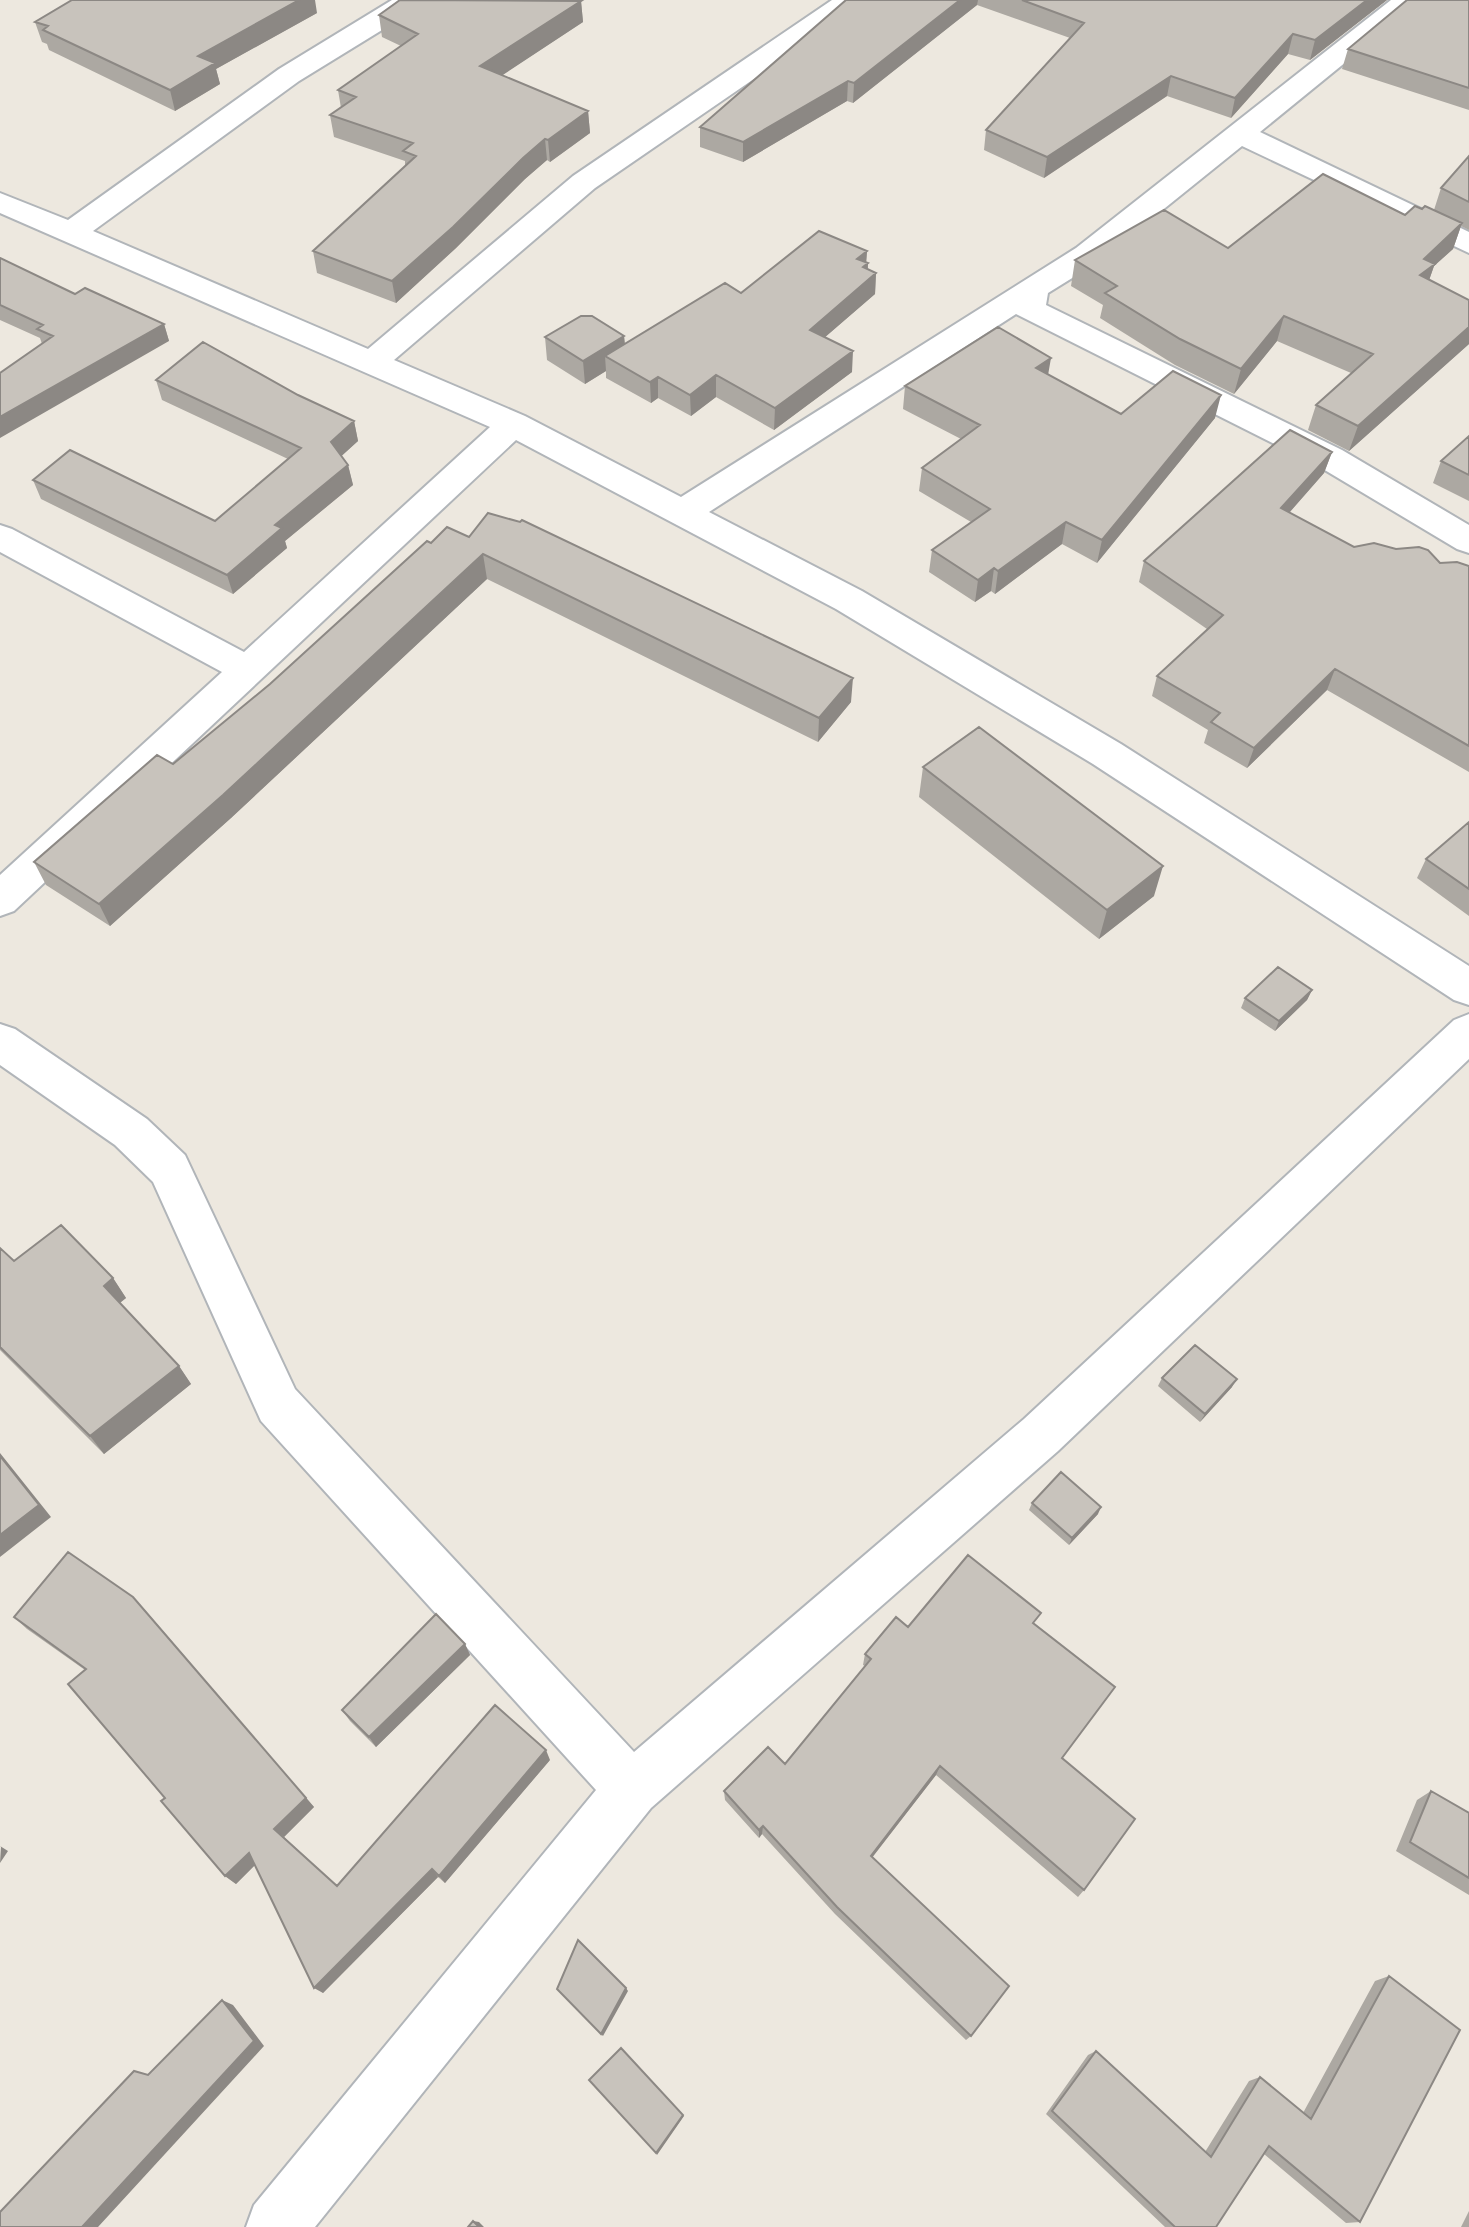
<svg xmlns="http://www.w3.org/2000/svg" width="1469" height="2227" font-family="'Alegreya Sans',sans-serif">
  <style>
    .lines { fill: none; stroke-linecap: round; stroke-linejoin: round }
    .street-casing { stroke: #b1b5b9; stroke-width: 4 }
    .street { fill: #fff; fill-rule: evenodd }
    .wall { fill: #aca8a2 }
    .shaded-wall { fill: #8c8884 }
    .building { fill: #c8c3bc; stroke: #8c8884; stroke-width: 2 }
  </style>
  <rect width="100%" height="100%" fill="#ede8df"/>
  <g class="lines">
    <defs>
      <path id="street" d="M392 0H425L421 6 299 81 93 231 368 349 573 176 832 0H864L860 6 595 188 394 360 525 416 681 497 1076 248 1391 0H1422L1260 132 1469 232V253L1242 146 1098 262 1048 293 1046 305 1342 450 1469 525V553L1457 549 1318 466 1016 314 709 512 862 591 1121 744 1469 966V1005L1454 1000 1093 764 836 609 516 440 14 911 0 916V875L222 672 0 552V525L12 529 244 652 490 427 0 213V193L68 220 279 69Z
        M1469 1014V1059L1058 1451 651 1808 315 2227H246L254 2205 596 1790 261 1421 153 1182 115 1145 0 1065V1024L15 1029 147 1119 185 1155 295 1389 634 1752 1024 1419 1454 1020Z"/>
    </defs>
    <use href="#street" class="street-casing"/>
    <use href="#street" class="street"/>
  </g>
  <path class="wall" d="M846 0H1387L1310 60 1288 54 1231 118 1167 96 1044 178 984 150 986 130 1070 38 977 5 853 103 847 101 743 162 700 147V127Z
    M1469 0V110L1342 69 1348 49Z
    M581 1 583 22 502 75 588 111 590 133 550 162 547 160 525 179 456 248 396 303 317 273 313 251 405 166V161L334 137 330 115 341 108 338 90 401 46 382 37 379 15Z
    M317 13 216 69 220 84 175 111 49 50 47 44 42 42 35 22Z
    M1469 156V230L1461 226 1453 249 1434 266 1429 280 1469 300V344L1349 451 1308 430 1316 405 1351 373 1277 341 1234 394 1175 365 1100 318 1103 305 1071 286 1075 260 1228 248 1405 215 1422 209 1434 210 1441 188Z
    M867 251 866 263H868V269L876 273 875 294 825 337 852 372 774 430 716 397 691 416 658 398 651 403 606 378V371L585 384 547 360 545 337 624 336 625 344 741 293Z
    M0 258 75 294 164 324 169 341 42 344 40 338 0 320Z
    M1048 375 1121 414 1215 418 1097 563 1062 544 995 594 991 591 975 602 929 572 932 550 971 522 919 491 922 468 961 439 903 409 905 386Z
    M156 380 298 395 354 421 358 441 341 456 348 465 353 485 285 541 287 548 233 594 41 499 33 480 215 521 288 459 162 400Z
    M1469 436V501L1433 483 1441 461Z
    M1332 452 1324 473 1289 513 1354 547 1440 563 1469 566V772L1327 690 1247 768 1204 743 1208 730 1152 696 1157 676 1207 629 1139 582 1144 561Z
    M469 537 851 702 818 742 487 579 231 818 110 926 46 885 34 862 173 764 270 684 431 543Z
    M923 767 1154 896 1099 939 919 797Z
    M1469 822V916L1417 878 1426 859Z
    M1312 990 1307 1000 1275 1031 1241 1008 1245 998Z
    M0 1248 14 1261 113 1278 126 1298 120 1303 179 1366 191 1384 104 1454 0 1350Z
    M1162 1378 1232 1387 1200 1422 1158 1386Z
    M1032 1503 1098 1514 1069 1545 1029 1510Z
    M144 1609 314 1807 284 1837 337 1886 550 1760 445 1883 438 1877 323 1993 255 1865 236 1884 225 1876 165 1798 85 1670 27 1629 14 1617Z
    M1035 1625 1062 1759 1084 1890 1078 1897 936 1775 872 1857 971 2036 966 2040 835 1914 762 1834 759 1838 725 1800 724 1791 785 1764 865 1666 863 1665 865 1654 908 1627Z
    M465 1644 470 1655 376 1747 350 1721 342 1710Z
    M1431 1791 1469 1813V1895L1396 1851 1417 1800Z
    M1389 1976 1360 2222 1346 2223 1264 2154 1216 2227H1165L1046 2114 1088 2055 1096 2051 1205 2152 1249 2081 1260 2077 1303 2113 1375 1981Z
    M1469 2211V2227H1461Z"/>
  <path class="shaded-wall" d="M299 0H315L317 13 216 69 220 84 175 111 170 90 198 56Z
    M960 0H978L977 5 853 103 854 83Z
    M1367 0H1387L1310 60 1315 40Z
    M581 1 583 22 483 88 480 66Z
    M1293 34 1288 54 1231 118 1235 98Z
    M1171 76 1167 96 1044 178 1047 157Z
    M848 81 847 101 743 162V142Z
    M588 111 590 133 550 162 548 140Z
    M545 139 547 160 525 179 456 248 396 303 392 281 523 158Z
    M1462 223 1453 249 1434 266 1426 289 1411 300 1424 259Z
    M867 251 866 265 868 263 867 281 876 273 875 294 809 351 810 330 857 259Z
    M1284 316 1277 341 1234 394 1241 369Z
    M164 324 169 341 0 438V417Z
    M1469 327V344L1349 451 1358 426Z
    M624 336 626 359 605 356 606 371 585 384 583 361Z
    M853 351 852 372 774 430 775 408Z
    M1051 358 1047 381 1036 368Z
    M716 375V397L691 416 690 395Z
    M658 377V398L651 403 650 382Z
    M1221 395 1215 418 1097 563 1102 540Z
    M354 421 358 441 335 462 331 442Z
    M1332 452 1324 473 1274 530 1281 508Z
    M348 465 353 485 285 541 287 548 233 594 227 575 275 525Z
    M1066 522 1062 544 995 594 998 571Z
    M483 554 487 579 231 818 110 926 99 904Z
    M994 568 991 591 975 602 978 580Z
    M1335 669 1327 690 1247 768 1254 748Z
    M853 678 851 702 818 742 819 718Z
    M1163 866 1154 896 1099 939 1107 910Z
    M1312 990 1307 1000 1275 1031 1279 1021Z
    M113 1278 126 1298 117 1305 104 1286Z
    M179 1366 191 1384 104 1454 90 1436Z
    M1237 1379 1232 1387 1200 1422 1205 1414Z
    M0 1453 51 1517 0 1557Z
    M1101 1507 1098 1514 1069 1545 1072 1538Z
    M133 1597 314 1807 284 1837 274 1829Z
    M465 1644 470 1655 376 1747 369 1737Z
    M546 1750 550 1760 445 1883 439 1876Z
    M940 1766 936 1775 868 1863 871 1856Z
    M763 1826 762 1834 759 1838V1830Z
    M0 1846 8 1851 0 1863 1 1847Z
    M249 1853 259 1861 236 1884 225 1876Z
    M432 1869 438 1877 323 1993 314 1988Z
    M626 1988 628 1991 603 2036 601 2034Z
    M222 2000 233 2005 264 2046 98 2227H82Z
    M683 2115 684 2116 657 2155 656 2153Z
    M473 2221 479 2222 484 2227H479Z"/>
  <path class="building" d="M72 0H299L198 56 215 63 170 90 43 30 48 26 35 22Z
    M400 0 581 1 480 66 588 111 548 140 545 139 523 158 453 227 392 281 313 251 416 156 403 151 413 143 330 115 356 97 338 90 418 34 379 15Z
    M846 0H960L854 83 848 81 743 142 700 127Z
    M1022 0H1367L1315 40 1293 34 1235 98 1171 76 1047 157 986 130 1084 23Z
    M1407 0H1469V88L1348 49Z
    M1469 156V202L1441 188Z
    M1323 174 1405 215 1415 206 1422 209 1425 206 1462 223 1424 259 1435 264 1420 275 1469 300V327L1358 426 1316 405 1373 354 1284 316 1241 369 1180 339 1105 293 1117 286 1075 260 1164 210 1228 248Z
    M819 231 867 251 857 259 868 263 863 267 876 273 810 330 853 351 775 408 716 375 690 395 658 377 650 382 605 356 725 283 741 293Z
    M0 258 75 294 85 288 164 324 0 417V373L53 336 37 329 43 325 0 305Z
    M581 316H592L624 336 583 361 545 337Z
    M998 327 1051 358 1036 368 1121 414 1173 371 1221 395 1102 540 1066 522 998 571 994 568 978 580 932 550 990 509 922 468 980 425 905 386Z
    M203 342 298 395 354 421 331 442 348 465 275 525 282 528 227 575 33 480 70 450 215 521 301 448 156 380Z
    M1290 430 1332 452 1281 508 1354 547 1374 543 1396 549 1419 547 1428 550 1440 563 1457 562 1469 566V746L1335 669 1254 748 1211 722 1220 713 1157 676 1223 615 1144 561Z
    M1469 436V475L1441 461Z
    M488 513 520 522 522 520 853 678 819 718 483 554 223 795 99 904 34 862 157 755 173 764 270 684 427 541 431 543 447 527 469 537Z
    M979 727 1163 866 1107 910 923 767Z
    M1469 822V889L1426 859Z
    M1278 967 1312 990 1279 1021 1245 998Z
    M61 1225 113 1278 104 1286 179 1366 90 1436 0 1347V1248L14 1261Z
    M1195 1345 1237 1379 1205 1414 1162 1378Z
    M0 1456 39 1505 0 1535Z
    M1061 1472 1101 1507 1072 1538 1032 1503Z
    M68 1552 133 1597 306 1798 274 1829 337 1886 495 1705 546 1750 439 1876 432 1869 314 1988 249 1853 225 1876 161 1801 165 1798 68 1684 86 1669 14 1617Z
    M968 1555 1041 1613 1033 1623 1115 1687 1062 1758 1135 1819 1084 1890 940 1766 871 1856 1009 1986 971 2036 837 1907 763 1826 759 1830 724 1791 768 1747 785 1764 871 1659 865 1654 896 1617 908 1627Z
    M436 1614 465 1644 369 1737 342 1710Z
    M1431 1791 1469 1813V1878L1410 1842Z
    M578 1940 626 1988 601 2034 557 1989Z
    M1389 1976 1460 2030 1360 2222 1269 2146 1216 2227H1175L1052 2111 1096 2051 1211 2157 1260 2077 1311 2119Z
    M222 2000 254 2041 82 2227H0V2212L134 2071 148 2075Z
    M621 2048 683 2115 656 2153 589 2080Z
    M473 2221 479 2227H468Z"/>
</svg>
